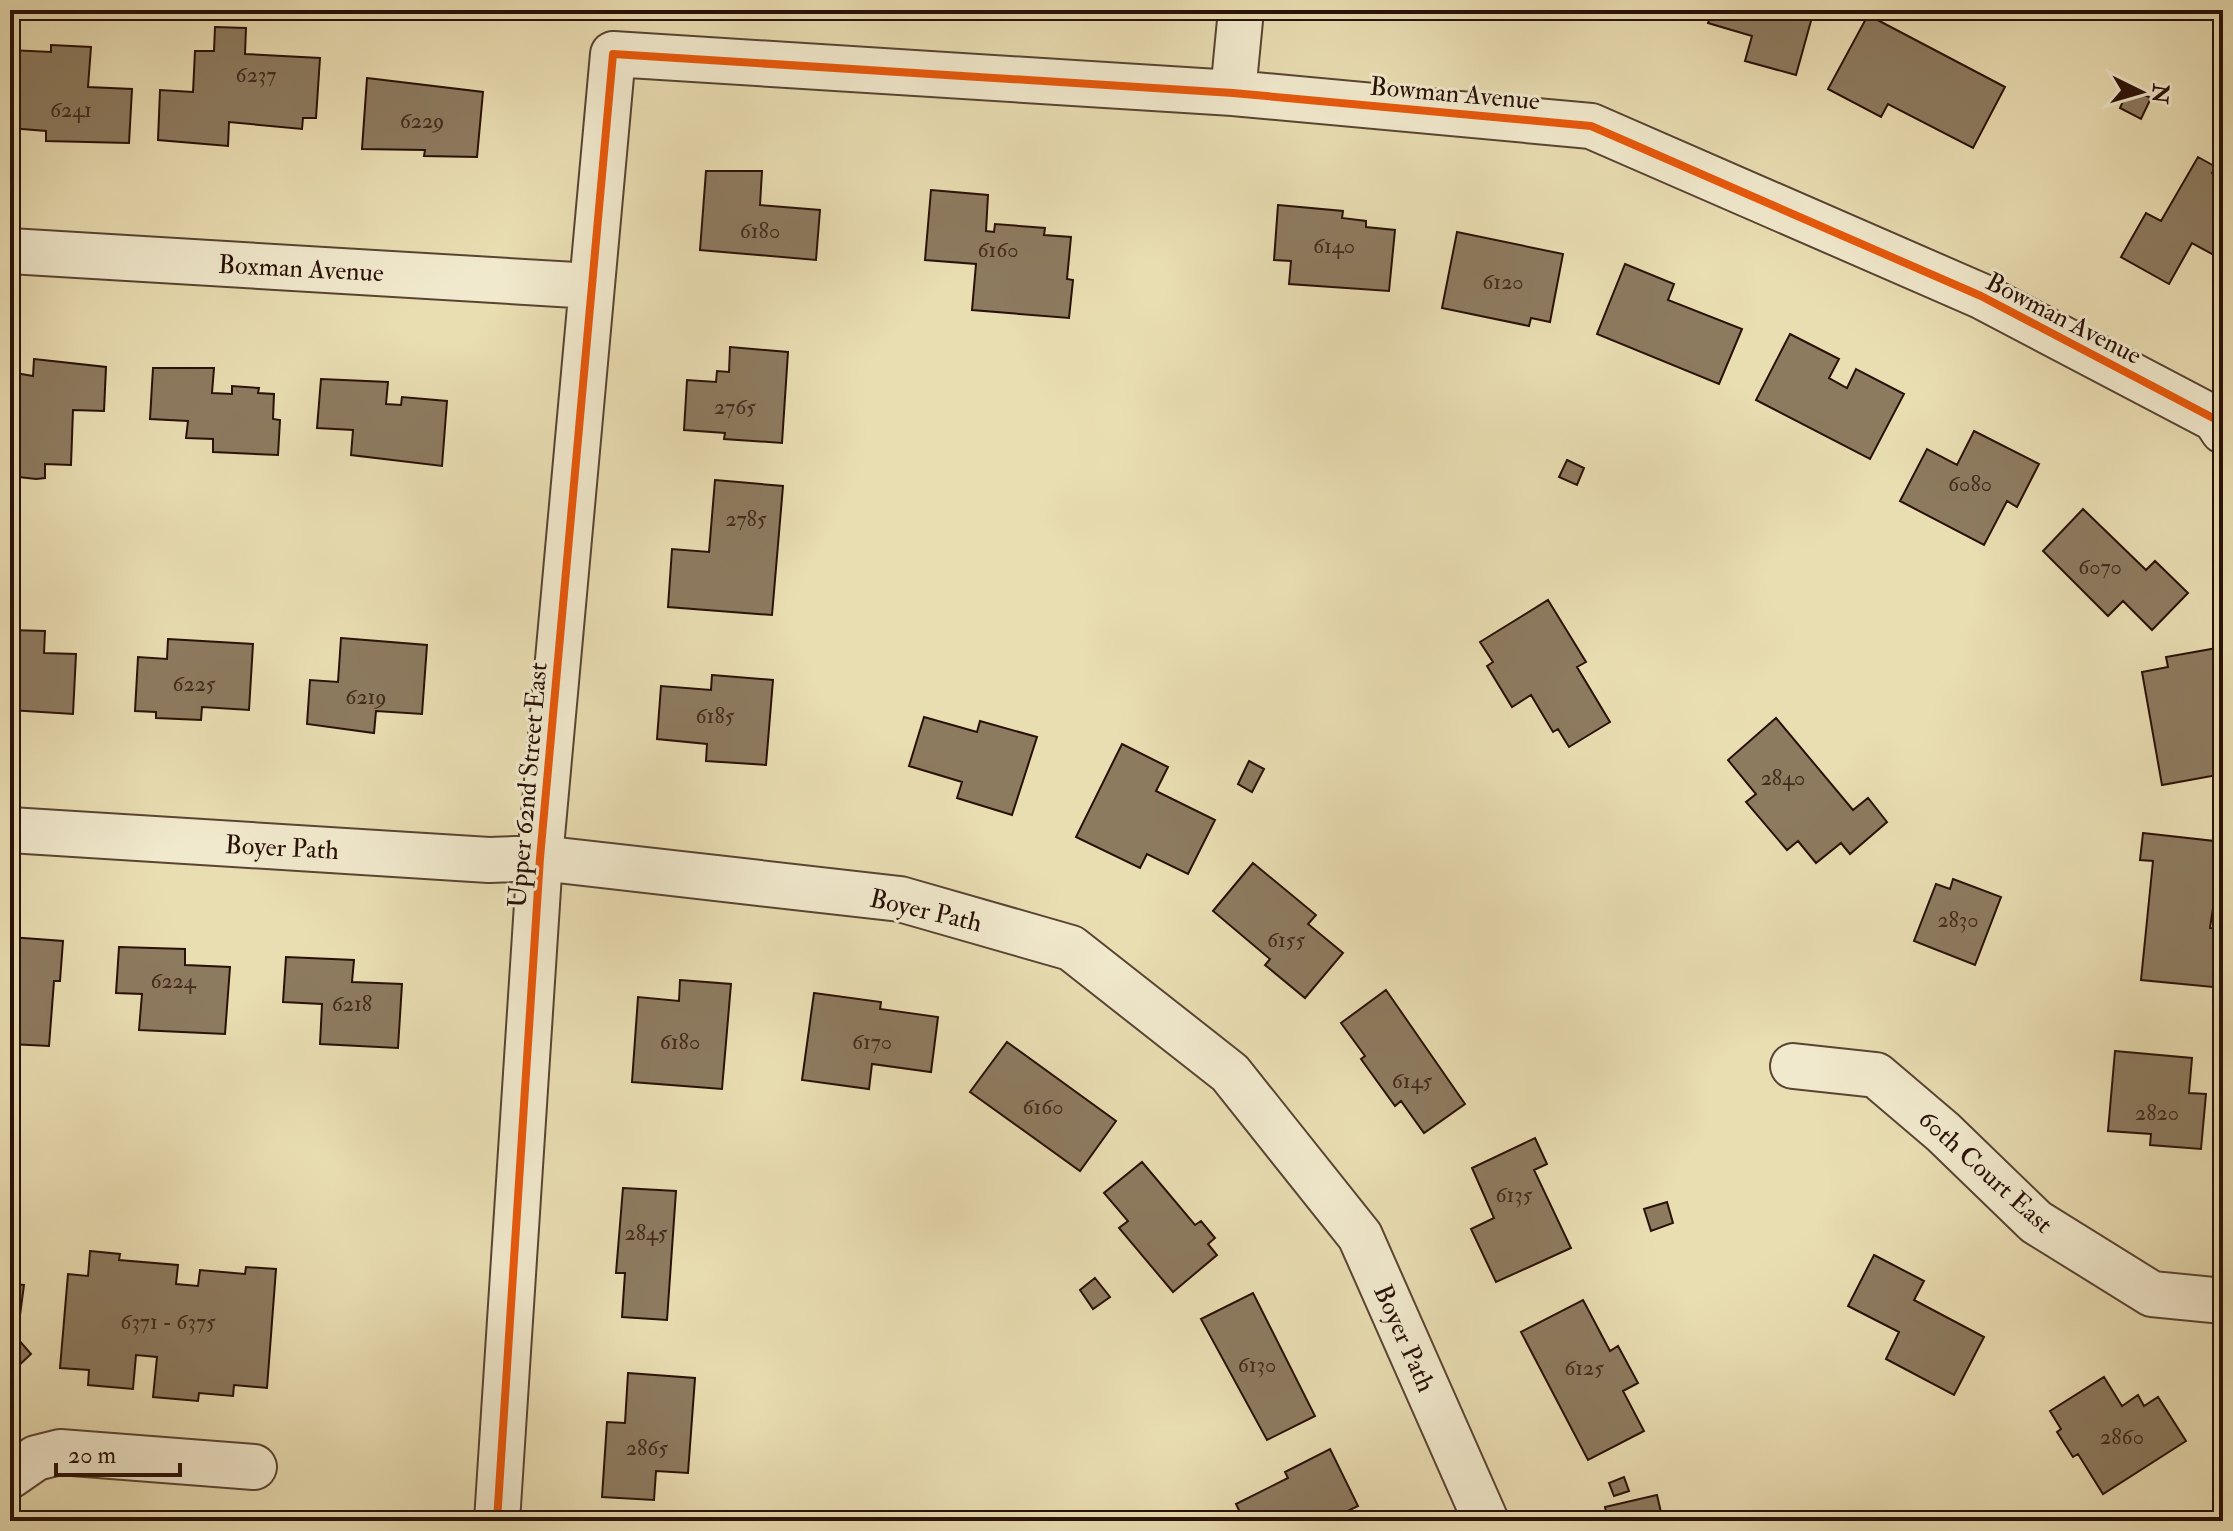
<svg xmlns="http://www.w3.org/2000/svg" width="2233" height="1531" font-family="'IM FELL Double Pica',serif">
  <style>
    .building { fill: #8d7b60; stroke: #291008; stroke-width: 2 }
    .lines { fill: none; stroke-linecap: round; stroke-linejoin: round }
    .minor-casing { stroke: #594332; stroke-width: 48 }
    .minor { stroke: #f1e9cd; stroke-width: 44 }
    .cycleway-casing { stroke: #f1e9cd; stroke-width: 13 }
    .cycleway { stroke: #e8590c; stroke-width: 8 }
    .labels { text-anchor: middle; stroke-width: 6; stroke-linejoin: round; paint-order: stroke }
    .number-label { font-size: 22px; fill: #422b1e }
    .street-label { font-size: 26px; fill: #291008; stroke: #f1e9cd }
  </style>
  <rect width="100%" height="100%" fill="#e9ddb2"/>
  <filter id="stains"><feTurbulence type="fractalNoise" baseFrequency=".0025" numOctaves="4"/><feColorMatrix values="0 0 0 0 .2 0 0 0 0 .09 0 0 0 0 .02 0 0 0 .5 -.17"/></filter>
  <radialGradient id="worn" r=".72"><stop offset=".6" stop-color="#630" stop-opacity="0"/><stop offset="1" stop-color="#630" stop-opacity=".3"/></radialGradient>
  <path class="building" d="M1682 10H1814L1796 75 1745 61 1752 36 1708 23 1710 18Z
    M1868 15 2005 87 1973 148 1888 104 1881 117 1828 89Z
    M215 27 246 28 245 54 320 58 316 118H303L302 129 229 122 228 146 158 140 160 90 193 92 195 51H214Z
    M51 45 91 47 88 87 132 89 129 143 46 141V131L10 128V50L51 52Z
    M367 78 483 92 477 157 424 156 425 150 362 149Z
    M2129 88 2151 98 2141 119 2120 108Z
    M2198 157 2216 167 2212 173 2223 180V260L2192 243 2169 284 2121 257 2146 213 2161 221Z
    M706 171H762L760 205 820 210 816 260 700 250Z
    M931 190 988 195 986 231 994 232 995 224 1045 228 1044 235 1071 237 1067 279 1073 280 1069 318 972 310 976 264 925 260Z
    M1278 205 1343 211 1342 218 1366 221V227L1395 230 1389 291 1289 284 1291 261 1274 260Z
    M1457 232 1563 254 1550 322 1531 318 1529 326 1442 308Z
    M1625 264 1674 284 1668 300 1742 329 1719 384 1597 334Z
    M1790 334 1839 359 1829 378 1847 388 1856 369 1904 394 1870 459 1756 400Z
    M730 347 788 352 782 443 724 439 725 433 684 430 687 380 716 382 717 371 729 372Z
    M34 359 106 367 104 411 73 410 71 465 45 464V478L36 479 10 476V372L33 376Z
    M153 368H214L212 393 232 394V386L259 388 258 393 274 394 273 419 280 420 278 455 213 452V439L186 438 188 421 150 419Z
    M321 379 388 382 386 404 401 405 402 397 447 401 442 466 351 455 353 430 317 428Z
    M1974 431 2039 464 2017 507 2007 501 1984 545 1900 501 1927 449 1957 465Z
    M1567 460 1584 468 1577 485 1559 477Z
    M715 480 783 486 772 615 668 607 672 549 709 552Z
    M2083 509 2146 570 2155 561 2188 593 2152 630 2123 601 2108 616 2043 551Z
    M1548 600 1586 662 1577 667 1610 722 1569 747 1558 729 1553 732 1531 695 1512 707 1487 666 1493 662 1480 642Z
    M10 630 45 631 44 653 76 654 73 714 10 710Z
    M341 638 427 645 422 714 376 711 374 733 307 724 310 680 338 682Z
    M168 639 253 644 249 710 202 707 201 720 156 718V712L135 711 138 657 167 659Z
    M2217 648 2223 681V774L2162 785 2142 672 2168 667 2166 657Z
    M712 675 773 680 766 765 706 761 707 744 657 739 661 686 711 690Z
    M924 717 977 732 980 721 1037 737 1012 815 957 798 962 782 909 766Z
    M1776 718 1853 810 1868 798 1887 822 1850 854 1841 843 1816 863 1798 841 1787 850 1746 802 1756 794 1728 760Z
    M1122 744 1168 767 1156 791 1215 820 1188 874 1147 854 1140 868 1076 837Z
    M1249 761 1264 769 1252 792 1238 784Z
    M2143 833 2223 842 2210 928 2223 930V988L2141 980 2153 861 2140 860Z
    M1253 863 1316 915 1308 924 1343 953 1305 998 1265 965 1270 959 1213 911Z
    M1953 879 2001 897 1975 965 1914 941 1936 884 1950 889Z
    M10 937 63 941 60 981H54L49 1046 10 1044Z
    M119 947 185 949V965L230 967 225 1034 139 1030 142 994 116 993Z
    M286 957 354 960 352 982 402 984 398 1048 320 1044 322 1004 283 1002Z
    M680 980 731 984 722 1089 632 1082 638 997 679 1001Z
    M1386 990 1465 1104 1424 1133 1401 1101 1395 1106 1361 1059 1365 1056 1341 1023Z
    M814 993 881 1002 880 1009 938 1017 931 1072 872 1064 869 1089 802 1080Z
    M1007 1042 1116 1121 1080 1171 970 1092Z
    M2115 1051 2192 1058 2189 1093 2206 1094 2201 1149 2150 1145 2151 1134 2108 1131Z
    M1535 1138 1547 1164 1534 1170 1571 1248 1496 1282 1471 1229 1494 1218 1472 1168Z
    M1142 1162 1195 1225 1201 1221 1215 1238 1208 1244 1217 1255 1173 1292 1119 1228 1128 1221 1104 1193Z
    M623 1188 676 1191 667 1320 622 1317 625 1273H616Z
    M1667 1202 1673 1223 1651 1231 1644 1209Z
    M90 1251 120 1254 119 1260 178 1265 176 1284 198 1286 200 1270 245 1274 246 1267 276 1269 267 1388 234 1385 233 1396 199 1393 198 1401 153 1397 157 1357 136 1355 133 1389 88 1385 89 1370 60 1368 68 1274 88 1276Z
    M1874 1255 1924 1281 1914 1300 1984 1337 1954 1395 1886 1359 1899 1332 1848 1306Z
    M1095 1278 1110 1297 1093 1309 1080 1290Z
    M10 1284 24 1285 17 1338 31 1354 13 1371 10 1399Z
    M1253 1293 1315 1416 1267 1440 1201 1319Z
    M1583 1300 1610 1351 1618 1346 1638 1383 1623 1391 1644 1431 1588 1460 1521 1332Z
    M628 1373 695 1378 688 1473 656 1471 654 1500 602 1497 607 1422 625 1423Z
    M2104 1377 2122 1406 2138 1395 2144 1406 2158 1397 2186 1441 2103 1494 2078 1454 2073 1457 2057 1432 2061 1429 2050 1411Z
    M1330 1449 1358 1506 1327 1521H1244L1236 1504 1288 1478 1285 1472Z
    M1624 1477 1629 1491 1614 1496 1609 1483Z
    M1657 1495 1663 1521H1608L1605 1507Z"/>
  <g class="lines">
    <defs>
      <path id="minor" d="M1233 93 1241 10
        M10 251 592 286
        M10 830 489 860 540 858 900 899 1071 948 1230 1073 1360 1236 1486 1521
        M1793 1066 1876 1075 1943 1132 2036 1222 2152 1294 2223 1301
        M10 1476 36 1458 60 1452 254 1467
        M497 1521 540 858 613 54 1233 93 1591 126 1981 296 2215 419 2223 431"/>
    </defs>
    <use href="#minor" class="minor-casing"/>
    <use href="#minor" class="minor"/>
    <defs>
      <path id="cycleway" d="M497 1521 540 858 613 54 1233 93 1591 126 1981 296 2215 419 2223 431"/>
    </defs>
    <use href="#cycleway" class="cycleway-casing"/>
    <use href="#cycleway" class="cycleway"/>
  </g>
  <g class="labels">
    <g class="number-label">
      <text x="256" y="82">6237</text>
      <text x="71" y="117">6241</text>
      <text x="422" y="128">6229</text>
      <text x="760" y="238">6180</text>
      <text x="1334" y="253">6140</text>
      <text x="998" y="257">6160</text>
      <text x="1503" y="289">6120</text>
      <text x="735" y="414">2765</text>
      <text x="1970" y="491">6080</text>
      <text x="746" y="526">2785</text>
      <text x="2100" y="574">6070</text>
      <text x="194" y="691">6225</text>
      <text x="366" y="704">6219</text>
      <text x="715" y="723">6185</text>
      <text x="1783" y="785">2840</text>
      <text x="1958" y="927">2830</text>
      <text x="1286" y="947">6155</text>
      <text x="173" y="988">6224</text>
      <text x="352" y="1011">6218</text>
      <text x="680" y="1049">6180</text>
      <text x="872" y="1049">6170</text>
      <text x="1412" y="1088">6145</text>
      <text x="1043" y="1114">6160</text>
      <text x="2157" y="1120">2820</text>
      <text x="1514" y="1202">6135</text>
      <text x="646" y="1240">2845</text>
      <text x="168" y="1329">6371 - 6375</text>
      <text x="1257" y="1372">6130</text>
      <text x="1584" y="1375">6125</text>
      <text x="2122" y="1444">2860</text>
      <text x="647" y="1455">2865</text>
    </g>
    <g class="street-label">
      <text transform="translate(1455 93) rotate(5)" y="9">Bowman Avenue</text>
      <text transform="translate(301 268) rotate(3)" y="9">Boxman Avenue</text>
      <text transform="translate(2064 318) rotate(27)" y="9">Bowman Avenue</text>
      <text transform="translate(527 785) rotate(-85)" y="9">Upper 62nd Street East</text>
      <text transform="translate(282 847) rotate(3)" y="9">Boyer Path</text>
      <text transform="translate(926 910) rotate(13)" y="9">Boyer Path</text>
      <text transform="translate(1986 1171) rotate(42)" y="9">60th Court East</text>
      <text transform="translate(1405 1338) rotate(66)" y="9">Boyer Path</text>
    </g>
  </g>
  <rect width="2233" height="1531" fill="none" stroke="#e9ddb2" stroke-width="40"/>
  <rect x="12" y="12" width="2209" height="1507" fill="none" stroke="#291008" stroke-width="4"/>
  <rect x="20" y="20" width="2193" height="1491" fill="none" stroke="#291008" stroke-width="2"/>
  <g transform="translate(2141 92) rotate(95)" stroke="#f1e9cd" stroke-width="6" paint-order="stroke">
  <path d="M0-6L14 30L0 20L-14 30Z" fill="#291008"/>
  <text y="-12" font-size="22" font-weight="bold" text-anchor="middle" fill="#291008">N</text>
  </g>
  <path d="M56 1463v12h124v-12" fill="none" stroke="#291008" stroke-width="4"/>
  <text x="68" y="1463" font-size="24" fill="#291008" stroke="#f1e9cd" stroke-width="6" paint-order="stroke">20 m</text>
  <rect width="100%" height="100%" filter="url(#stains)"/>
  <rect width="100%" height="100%" fill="url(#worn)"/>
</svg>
